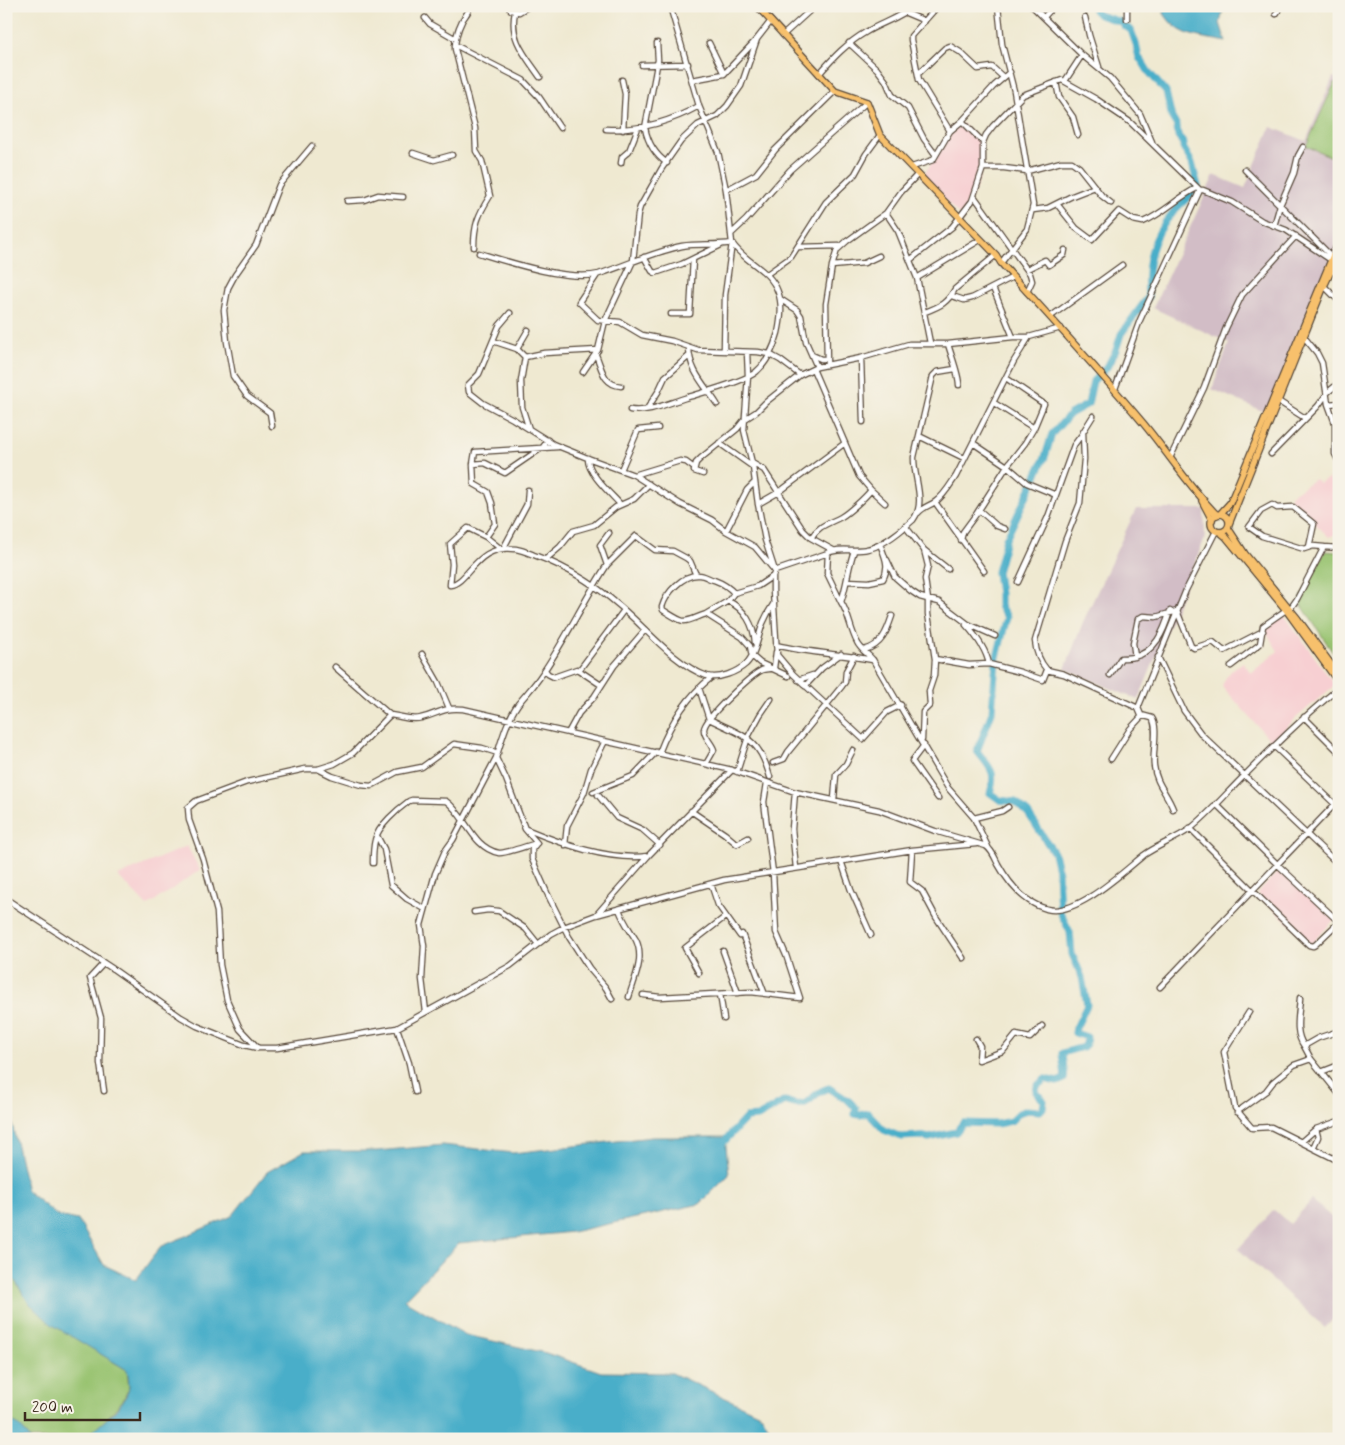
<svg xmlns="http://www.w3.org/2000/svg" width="1345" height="1445" font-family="Mynerve,sans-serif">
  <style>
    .built { fill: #f7cfd2 }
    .industrial { fill: #d2bdc6 }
    .green { fill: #98c370; stroke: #6a7647 }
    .water { fill: #49aec9; stroke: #426c74 }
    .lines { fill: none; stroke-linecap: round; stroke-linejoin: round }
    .river { stroke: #49aec9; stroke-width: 7 }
    .minor-casing { stroke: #564739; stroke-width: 7 }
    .major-casing { stroke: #564739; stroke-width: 8 }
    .minor { stroke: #fff; stroke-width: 4.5 }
    .major { stroke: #f7c06c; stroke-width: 5.5 }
  </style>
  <rect width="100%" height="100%" fill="#f7f3e8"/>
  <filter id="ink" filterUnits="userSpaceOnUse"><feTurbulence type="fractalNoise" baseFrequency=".02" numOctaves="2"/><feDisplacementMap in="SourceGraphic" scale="10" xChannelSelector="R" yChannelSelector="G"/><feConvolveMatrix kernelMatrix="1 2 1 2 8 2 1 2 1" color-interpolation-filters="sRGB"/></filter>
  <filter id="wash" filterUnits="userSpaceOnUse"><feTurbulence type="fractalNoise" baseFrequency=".0096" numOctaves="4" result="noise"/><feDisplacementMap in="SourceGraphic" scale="20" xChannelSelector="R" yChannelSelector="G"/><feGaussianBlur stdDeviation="1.12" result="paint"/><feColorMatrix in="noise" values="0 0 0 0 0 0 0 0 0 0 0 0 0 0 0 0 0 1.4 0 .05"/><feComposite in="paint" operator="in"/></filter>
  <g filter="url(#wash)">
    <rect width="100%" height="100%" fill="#efe9d1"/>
    <path class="built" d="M962 123 982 143V168L978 183 968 206 960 216 923 176 951 133Z
      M1329 478 1339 492V533L1329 537 1289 499 1291 498 1290 495 1315 479 1319 483Z
      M1284 615 1335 685 1297 717 1272 742 1222 686 1225 679 1231 671 1243 662 1251 673 1278 651 1263 627Z
      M187 846 200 870 147 906 118 876Z
      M1280 869 1334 920 1311 944 1257 894Z"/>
    <path class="industrial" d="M1333 77 1339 79V245L1269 414 1212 389 1229 343 1153 308 1214 175 1245 188 1271 127 1306 141Z
      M1136 509H1204L1205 538 1138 700 1065 669 1083 622Z
      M1312 1200 1339 1224V1313L1325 1328 1238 1249 1274 1210 1290 1224Z"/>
    <path class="green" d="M1335 82 1339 83V160L1306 146Z
      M1325 551 1339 552V662L1299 601Z
      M6 1274 15 1281 29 1303 83 1343 127 1370 129 1388 123 1400 103 1423 82 1439H31L19 1426 6 1417Z"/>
    <path class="water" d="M1173 6H1224L1220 23 1226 42C1201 36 1179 39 1163 12Z
      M6 1104 8 1105 27 1191 58 1216 78 1220 104 1265 136 1280 160 1247 232 1216 267 1172 304 1151H377L443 1145 513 1153 652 1137H725L729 1175 700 1204 572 1232 459 1243 404 1300 466 1335 546 1353 601 1372 672 1373 762 1415 775 1439H82C95 1429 128 1405 129 1386 129 1381 128 1375 127 1370L51 1324 29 1303 15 1281 6 1274Z
      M6 1417 19 1426 31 1439H6Z"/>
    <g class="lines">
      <path class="river" d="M720 1146 746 1118 758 1117 785 1101C812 1112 808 1093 829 1088L849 1101 856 1108 855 1114 860 1115 868 1113 884 1130 901 1137 920 1136 929 1138 956 1132 963 1123 997 1124 1011 1121 1019 1113 1026 1110 1040 1111 1043 1108 1044 1101 1036 1092 1037 1086 1045 1079 1057 1082 1064 1079C1066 1070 1062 1063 1062 1053L1083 1047 1086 1044 1087 1037 1075 1033 1076 1028 1087 1005 1082 977 1072 954 1070 932 1060 912 1058 870 1054 853 1028 813 1015 802 1000 800 990 793C997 771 990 768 977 751L992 712 996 661 1007 617 1000 606V594L997 572 1006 539 1045 457 1052 434 1070 414 1088 404 1093 381 1107 367 1116 350 1121 334 1148 297C1146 263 1151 237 1174 211 1182 202 1191 196 1198 186L1192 163 1183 147 1184 144 1178 136 1177 126 1172 118 1166 92 1148 71 1142 61 1139 58 1136 44 1131 30 1124 26 1121 22 1099 15 1094 10V6"/>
    </g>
  </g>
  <g filter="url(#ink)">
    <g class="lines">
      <defs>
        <path id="minor" d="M470 6C469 13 465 15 462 21 458 29 455 39 455 49L475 128 476 151 482 161 490 196C478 215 474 225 474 247
          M508 6 511 10 519 12 529 6
          M670 6 699 106 718 152 726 190 732 243 725 295 724 351
          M900 6 906 13 925 21
          M938 6 911 36V40L919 80 950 131
          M998 6 1002 44 1014 91 1033 205 1027 229 1001 263
          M1032 6 1082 55 1110 78 1140 114 1152 142
          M1127 6V19
          M515 12C509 39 525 55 540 77
          M762 12 770 6
          M1276 14 1278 11 1277 6
          M1044 17 1054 6
          M1085 17 1089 35 1099 67
          M425 18 430 24 456 39
          M783 35 815 6
          M657 43 658 60 645 128C648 143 654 154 667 163
          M709 43 724 74
          M849 43 877 69 886 81 892 95 908 108 924 139 935 154
          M455 45 523 80 539 97 560 128
          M642 65 688 64
          M819 74C833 58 847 43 866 32 881 23 901 17 914 6
          M918 74 945 48 950 46 960 52 978 69 992 67 1003 77
          M622 80 625 94 623 130
          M692 80 724 74 756 40
          M1065 81 1082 55
          M1056 82 1059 97 1073 117 1078 135
          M962 121 983 142
          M606 129C640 131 670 122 699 106
          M413 153 434 160 452 155
          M621 163 622 157 629 151 638 128
          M912 167 933 160 950 131 962 121 994 86 1010 72
          M983 168H1004L1027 171 1061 162H1072L1079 167 1102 196 1111 203
          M1245 170 1332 257
          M726 190 756 174 775 150 835 91
          M974 196 1030 274 1032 281 1027 292
          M347 201 364 200 378 195 403 197
          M1057 204 1076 228 1092 240 1119 211 1133 220 1143 222C1163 214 1178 197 1197 188
          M1033 210 1048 208 1072 196 1095 187
          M886 213 898 231 917 278 930 343
          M1274 226 1280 205 1294 173 1298 156 1303 147
          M731 234 746 220 790 170 867 102
          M798 247 839 246
          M479 253C508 262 570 282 599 274 627 265 653 252 682 246 698 243 715 246 732 243
          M644 257 652 271 655 273 682 264 721 245
          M910 260 952 227 972 201 983 168V142L986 135 993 126 1023 95 1062 80 1096 99 1130 122 1200 190H1203L1232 202 1262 221 1286 230 1331 260
          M832 266 864 263 879 256
          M1027 269 1045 260 1049 265 1064 255 1065 250
          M1332 270 1339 275
          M767 274 791 257 826 202 855 174 866 154 880 135
          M597 275 579 302 598 320 620 322 642 335 672 341 698 350 758 352 769 354 780 360 800 375
          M917 278 980 240
          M1324 286 1339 301
          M993 288 1013 337
          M952 296 964 300 972 298 1013 277
          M780 299 797 310 801 316 806 342 817 367
          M925 312C941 306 947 303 955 289L996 255
          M510 313 499 326 479 374 468 385 469 392 483 403 513 419 553 444 585 457 634 475 680 504 712 520 726 531 755 547 775 571 828 553C838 547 855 552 867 549 881 547 902 530 913 520 927 502 913 477 914 457L933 376 937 372 955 369
          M671 314H690L693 259
          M1050 317 1122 265
          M1304 337 1317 353 1322 363 1328 404 1335 423V454L1339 462
          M493 341 517 349 525 357 521 381 522 407 529 429
          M948 344C951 355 959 375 959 385
          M689 347C689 371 705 385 717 404
          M517 349 528 330
          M747 352 748 376 744 430 753 467 758 504 765 540 775 571 773 576V591L777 655 793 674 863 739 887 712 901 705
          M596 355C602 368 603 385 621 386
          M812 355 821 359H826
          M525 357 544 353 598 350
          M861 358 863 422
          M827 365 826 304 832 266 837 250 847 241 886 213 901 192 918 174
          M813 369 859 476 871 490 885 503
          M583 372 598 350 605 321 633 261 638 214 640 207 662 168 681 141 698 125 717 116 727 106 741 86 757 39 771 21
          M1115 389 1140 320 1200 190
          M1278 401 1305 418
          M994 403 1034 428
          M1328 404 1339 403
          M647 409 658 392 665 377 689 356
          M630 410C648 413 668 403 685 398 701 393 744 382 756 372 768 362 774 347 778 333 781 319 783 305 778 292 770 269 744 262 732 243
          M272 426 270 413 247 396 233 376 227 342 224 310 228 288 235 275 256 245 279 185 312 146
          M919 436 964 458
          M719 443 753 467
          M973 443 1007 466 1027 483 1056 495
          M1271 454 1318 406 1328 392 1339 383
          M588 458C587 473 611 494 620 504
          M1170 458 1204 388 1226 328 1242 295 1296 236
          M752 463 764 470 803 530 811 538 833 550
          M473 464 485 463 505 473 543 447 548 440
          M621 470 638 430 658 428
          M703 474 694 471 696 463 701 458 737 429 745 419 756 412 766 402 800 375 817 367 861 358 909 344H948L1013 337H1029L1061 328
          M634 475 680 461 686 462 694 468
          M935 502 984 571
          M758 504 779 492 845 443
          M979 510 997 526 1005 529
          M918 513C923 507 929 506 935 502 944 496 950 485 956 476L1014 361 1029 337
          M905 526 924 550 948 569
          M726 531 747 490 755 482
          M486 537 495 524 492 503 488 492 474 484 473 464 475 452 558 447
          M811 538C819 525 828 524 841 517 848 513 866 497 871 490
          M961 540 963 532 977 513 1007 466 1025 443 1034 428 1044 404 1006 378
          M1309 547 1314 524 1293 507 1277 508 1272 505 1261 511 1249 527 1262 536 1304 549 1313 546 1324 547
          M501 549 486 537 468 528 450 544 452 564 450 585C469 583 476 543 516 549 522 550 529 553 534 555 570 568 605 591 633 618 653 637 680 667 707 676 719 680 737 672 746 664 756 654 758 636 763 623 766 616 770 609 774 603
          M503 549 527 504 528 490
          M854 551C848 567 847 585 841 602 849 614 850 629 857 642 860 649 868 654 873 660L948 788 974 818 988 847
          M828 553 827 573 841 602
          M546 559 560 547 573 531 594 525 616 507 634 499 649 484
          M887 560 895 577 911 591 920 597 939 602 968 624 995 636
          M607 565 636 536 655 550 673 551 686 558 690 561 696 575
          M847 581 869 582 883 579C890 566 885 557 880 544
          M1018 582 1048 517 1074 445 1083 433
          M734 593C728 586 722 583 714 580 709 579 704 575 699 575 683 574 666 593 662 607L663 610C687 625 681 623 706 614L742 637 750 646 752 656 760 663 788 676
          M728 601C745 609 754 625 755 643
          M1290 609 1297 599 1324 547 1339 548
          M706 614 728 601 734 593 758 586 773 576
          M966 625C976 636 986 649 989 664
          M776 645C808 653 841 654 873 660
          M864 650C882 646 887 631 892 616
          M422 654 438 682 449 708
          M1135 657 1133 643 1138 619 1143 616 1156 617 1177 611 1191 646 1194 648 1213 642 1224 651 1263 631
          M1158 657 1184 711 1202 735 1339 865
          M935 659 969 665 989 664 1020 672 1043 680 1047 670 1064 674 1138 708 1141 715 1152 718C1159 728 1152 753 1154 766 1156 784 1167 793 1173 809
          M1231 666 1260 644 1263 626 1286 610
          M335 667 390 715
          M580 669 624 610
          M545 670 548 674 554 677 577 669 601 685
          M1047 670C1040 662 1036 653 1035 641L1065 541 1080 503 1084 459 1083 432 1093 416
          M1110 675 1121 658C1125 658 1129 658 1133 657 1155 653 1164 631 1170 611
          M798 680 813 675
          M805 686 822 668 841 654
          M699 688 709 719C744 736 759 737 770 777
          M1138 708 1186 590 1216 531
          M1304 717 1339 752
          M568 733 579 713 594 697 614 666 645 630
          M922 740 923 712 930 705 929 691 934 676 935 659 928 614V600L925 579 928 566 924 550
          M924 745 912 761 938 798
          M1274 746 1339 808
          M659 753C670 724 687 696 712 677
          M1111 759 1130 729 1142 716
          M773 763 784 759 788 752 842 686 845 682 846 671 854 656
          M706 764 714 750C712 743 703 736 704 729 705 718 751 675 762 670 765 669 770 669 774 668L776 652
          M318 769 332 776 361 785 371 786 397 772 422 767 454 744 482 748 498 753
          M737 772 748 737 760 715 771 699
          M593 792 633 776 656 752
          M795 792 792 829 796 868
          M598 795 617 818 643 830 660 845
          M834 800 836 775 846 764 853 750
          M1216 804 1277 864 1339 922
          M691 811 725 834 737 844 748 838
          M974 818 1002 811 1008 807
          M1190 828 1252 890 1309 945 1313 946 1315 945 1339 922
          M526 829C562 844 609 861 648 856
          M377 836 384 849 391 885 407 899 425 909
          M537 843 525 829 506 779 496 758C502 739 507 720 518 704 526 694 535 685 542 674 566 639 584 600 607 565L600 545 609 533
          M536 844 532 849V859L547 893 569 937 589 968 606 988 612 999
          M565 845 567 826 584 793 591 769 605 741
          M912 850 910 882 922 891 936 917 963 958
          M841 861 851 890 871 935
          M373 863C373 855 373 848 375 840 378 826 398 809 409 801L412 800 446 801C466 815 472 848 499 853 504 854 530 845 537 843
          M711 884 718 905 740 936
          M6 899 113 969 181 1017 197 1026 244 1045 258 1048H277L397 1028 510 966 551 934 564 927 596 915 724 880 912 850 976 844
          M619 909C623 921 630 930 636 940 645 959 634 979 629 997
          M474 912 488 910 499 911 526 929 538 944
          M597 914 648 856 732 770
          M742 934 764 992
          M723 951 738 993
          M699 973 685 948 725 917
          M1160 987 1339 800
          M720 994 724 1019
          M643 995 660 997 751 992 800 998 786 955 776 932 773 873 764 802 767 783
          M1300 998C1299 1015 1294 1032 1304 1046L1318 1038 1339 1031
          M426 1012 422 979 424 946 421 925 435 874 445 851 453 840 496 758
          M1249 1012 1224 1052 1235 1108 1252 1128 1271 1127 1339 1161
          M397 1028 409 1063 415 1092
          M976 1039 980 1046 979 1060 1003 1051 1016 1035 1030 1038 1042 1026
          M1304 1046 1311 1059
          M258 1048 240 1029 227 1000 220 965 217 912 203 859 189 820 188 808 196 801 247 782 305 769H318L334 764 353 753 390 715C401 716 411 721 421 718 439 714 442 707 463 709L732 770 795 792 879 810 935 831 986 846C992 850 995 858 998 864 1009 884 1024 903 1047 909 1076 917 1123 872 1144 855 1158 845 1176 839 1190 829 1209 814 1225 795 1242 778 1273 747 1304 716 1339 688
          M1321 1072 1339 1065
          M104 1091 100 1063 101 1018 90 978 104 963
          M1237 1112 1266 1091 1273 1082 1294 1065 1311 1059 1339 1094
          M1301 1142 1316 1129 1339 1121
          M1313 1148 1318 1137 1316 1129"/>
        <path id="major" d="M757 6 835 91 867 102 880 135 996 255 1001 263C1049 316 1097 368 1143 423 1168 453 1189 487 1217 515
          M1202 501 1212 520
          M1220 514 1230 503 1339 241
          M1211 523a9 9 0 1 1 18 0a9 9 0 1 1-18 0Z
          M1229 524 1324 286 1339 254
          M1228 528 1245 554 1298 619 1339 675
          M1220 532 1226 537 1286 610 1339 683"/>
      </defs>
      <use href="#minor" class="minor-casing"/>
      <use href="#major" class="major-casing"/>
      <use href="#minor" class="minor"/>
      <use href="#major" class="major"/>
    </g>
  </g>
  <rect width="1345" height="1445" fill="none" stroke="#f7f3e8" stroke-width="25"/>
  <path d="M25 1412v8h115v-8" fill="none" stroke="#3b2a1e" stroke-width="2.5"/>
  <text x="32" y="1412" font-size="15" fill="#3b2a1e" stroke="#f7f3e8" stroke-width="4" paint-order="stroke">200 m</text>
</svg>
